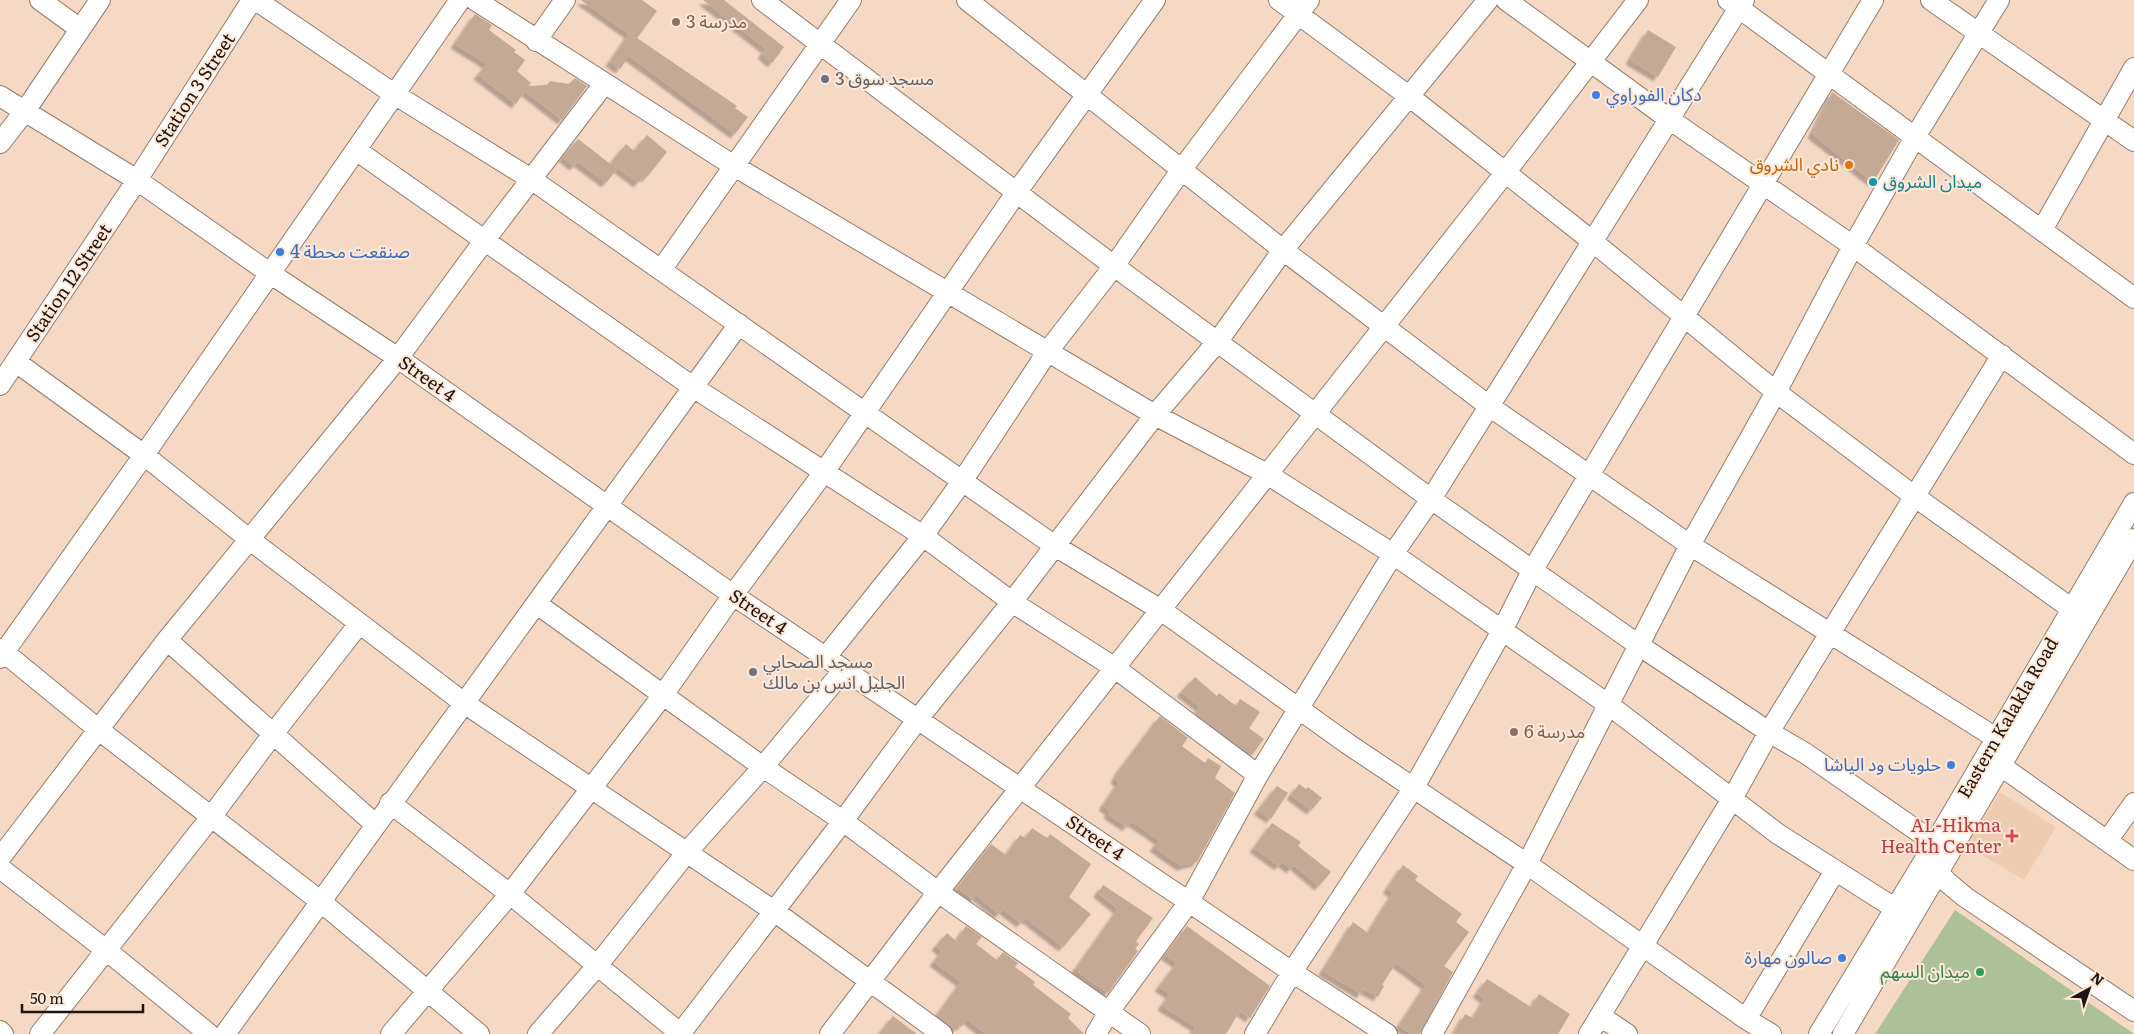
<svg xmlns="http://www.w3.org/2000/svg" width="2134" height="1034" font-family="Literata,'Noto Sans Arabic',serif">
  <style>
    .built { fill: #eeccb2 }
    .green { fill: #acc197 }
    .building { fill: #c4a995; filter: url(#shadow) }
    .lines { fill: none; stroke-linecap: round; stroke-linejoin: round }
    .minor-casing { stroke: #957c69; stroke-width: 22 }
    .minor { stroke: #fff; stroke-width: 20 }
    .education-dot { fill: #8d6e63; stroke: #ffe8d7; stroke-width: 2 }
    .worship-dot { fill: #6b7280; stroke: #ffe8d7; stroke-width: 2 }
    .shop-dot { fill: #3f7fe0; stroke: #ffe8d7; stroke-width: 2 }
    .food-dot { fill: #e8710a; stroke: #ffe8d7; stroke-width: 2 }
    .culture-dot { fill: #0f9aa8; stroke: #ffe8d7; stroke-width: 2 }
    .health-dot { fill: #e0444e; stroke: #ffe8d7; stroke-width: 2 }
    .leisure-dot { fill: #2e9e5b; stroke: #ffe8d7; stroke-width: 2 }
    .labels { text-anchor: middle; stroke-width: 4; stroke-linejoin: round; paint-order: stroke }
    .education-label { font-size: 18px; fill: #785e54; stroke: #ffe8d7; text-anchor: start }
    .worship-label { font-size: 18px; fill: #5b616d; stroke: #ffe8d7; text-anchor: start }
    .street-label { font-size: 18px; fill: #1f150e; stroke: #ffe8d7 }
    .shop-label { font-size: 18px; fill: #366cbe; stroke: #ffe8d7; text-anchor: start }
    .food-label { font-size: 18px; fill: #c56008; stroke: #ffe8d7; text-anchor: end }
    .culture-label { font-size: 18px; fill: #0d838f; stroke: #ffe8d7; text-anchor: start }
    .health-label { font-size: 18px; fill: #be3a42; stroke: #ffe8d7; text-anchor: end }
    .leisure-label { font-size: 18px; fill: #27864d; stroke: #ffe8d7; text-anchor: end }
  </style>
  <defs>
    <filter id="shadow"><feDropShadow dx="-4.5" dy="4.5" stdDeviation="1" flood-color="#0004"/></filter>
  </defs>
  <rect width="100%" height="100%" fill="#f6d9c5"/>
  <path class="built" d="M2000 792 2056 827 2024 880 1967 846Z"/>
  <path class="green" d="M1955 910 2134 1034H1875Z"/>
  <path class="building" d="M581 0H642L657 11 637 38 737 106 735 108 748 117 735 134 629 56 620 69 610 62 629 34Z
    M703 0H724L784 47 772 63 762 54 766 49Z
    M475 14 492 25 489 30 516 50 514 52 525 60 517 71 531 83 529 86 547 85 550 81 569 84 575 78 587 86 562 120 525 91 516 104 478 75 487 64 455 44Z
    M1648 30 1676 47 1658 77 1630 60Z
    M1832 92 1899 140 1873 182 1812 134Z
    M647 135 667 152 646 178 644 176 638 183 611 163 626 144 634 151Z
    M578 139 617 169 606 183 578 162 574 166 563 157Z
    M1195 677 1217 696 1219 693 1236 706 1240 699 1260 712 1249 728 1264 739 1252 755 1195 713 1200 707 1181 692Z
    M1160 716 1188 738 1182 746 1205 763 1208 758 1221 766 1215 778 1235 793 1197 862 1181 866 1154 847 1159 840 1134 823 1130 822 1127 827 1108 814 1110 811 1103 806 1119 782 1115 779 1120 769Z
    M1299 784 1306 789 1308 787 1322 798 1311 810 1291 795Z
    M1277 786 1288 793 1271 819 1258 810Z
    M1272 823 1301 842 1298 846 1331 872 1319 886 1294 865 1291 869 1282 862 1279 866 1254 848Z
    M1032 828 1047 838 1050 834 1091 864 1069 897 1091 914 1063 947 1026 918 1021 923 1003 909 999 914 976 895 973 899 957 888 991 844 1006 855 1020 835 1025 838Z
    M1403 865 1418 876 1415 880 1462 914 1456 922 1469 932 1444 966 1453 972 1420 1034H1411L1399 1026 1426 985 1396 963 1382 985 1384 986 1378 997 1364 989 1361 994 1323 971 1353 922 1368 933 1393 893 1387 889Z
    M1103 885 1153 918 1136 941 1139 944 1135 949 1138 951 1108 993 1075 970 1118 909 1098 893Z
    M966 926 982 937 976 944 997 960 1003 952 1018 963 1015 967 1035 982 1033 985 1071 1014 1068 1018 1084 1034H986L967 1019 961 1027 959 1025 956 1030 937 1015 961 982 934 962 942 951 936 946 947 933 956 941Z
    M1187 926 1270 986 1250 1018 1240 1011 1226 1034H1191L1196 1027 1162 1006 1170 994 1159 987 1177 963 1165 955Z
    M1487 979 1531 1007 1539 994 1570 1014 1558 1034H1454L1465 1014 1473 1018 1485 999 1477 993Z
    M893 1016 917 1034H879Z"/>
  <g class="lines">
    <defs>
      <path id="minor" d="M40 0 80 29
        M256 0 394 94 531 179 1055 546 1161 610 1348 744 1527 864 1746 1019 1771 1034
        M475 0 734 166 1155 415 1267 474 1393 554 1609 705 1778 834 1896 909
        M762 0 1114 266 1431 499 1640 646 1769 732 1805 753 1935 843
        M967 0 1283 250 1489 406 1690 545 1996 738
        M1279 0 1410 97 1592 241 1776 392 1914 496 2072 609
        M1506 0 1669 119 1853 246 2134 454
        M1728 0 2134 298
        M1931 0 2134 141
        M536 41 565 0
        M0 96 137 180 271 274 398 358 733 595 1189 902 1292 972 1387 1034
        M0 143 25 111 100 0
        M356 150 693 387 923 536 1012 602 1115 668 1258 775
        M2042 230 2134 68
        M661 270 851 0
        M16 362 144 455 249 539 464 703 774 911 942 1034
        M0 385 137 180 252 0
        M537 604 763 767 843 821 938 892 1140 1034
        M167 640 375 824
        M0 649 99 730 320 901 479 1034
        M0 658 144 455 460 0
        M825 658 923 536 963 480 1048 351 1114 266 1182 169 1309 0
        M2001 766 2134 860
        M390 803 510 894 681 1034
        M2107 841 2134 803
        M0 858 167 640 398 358 484 241 604 84
        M0 868 106 950 209 1034
        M1939 873 1947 882 1965 897 2134 1011
        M1600 1016 1627 1034
        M1746 1019 1835 871
        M0 1031 3 1034
        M40 1034 211 817 273 734 359 624
        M225 1034C395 796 568 561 739 324
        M391 1034 510 894 663 695 733 595 824 472 1016 193 1155 0
        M538 1034 597 966 687 852 763 767 843 671
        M680 1034 843 821 917 720 1012 602 1155 415 1218 341 1283 250 1488 0
        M830 1034 938 892 1505 173 1638 0
        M1096 1034 1108 1013 1189 902 1258 775 1393 554 1431 499 1744 0
        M1255 1034 1292 972 1413 789 1503 629 1532 571 1873 0
        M1432 1034 1527 864 1690 545 1776 392 1853 246 1915 137 1999 0
        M1589 1034 1732 799 1769 732 2002 355
        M1819 1034 1935 843 2134 503
        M1843 1034 2134 539"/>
    </defs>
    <use href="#minor" class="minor-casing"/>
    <use href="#minor" class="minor"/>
  </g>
  <g class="education-dot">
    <circle cx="676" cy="22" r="5"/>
    <circle cx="1514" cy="732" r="5"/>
  </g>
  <g class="worship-dot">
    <circle cx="825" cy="79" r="5"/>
    <circle cx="753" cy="672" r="5"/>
  </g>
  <g class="shop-dot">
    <circle cx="1596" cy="95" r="5"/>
    <circle cx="280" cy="252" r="5"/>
    <circle cx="1951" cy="765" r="5"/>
    <circle cx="1842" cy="958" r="5"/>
  </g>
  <circle class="food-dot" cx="1849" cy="165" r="5"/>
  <circle class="culture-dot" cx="1873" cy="182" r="5"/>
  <path class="health-dot" d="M2009.5 828.5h5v5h5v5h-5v5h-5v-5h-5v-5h5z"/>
  <circle class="leisure-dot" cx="1980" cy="972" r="5"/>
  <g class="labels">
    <g class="education-label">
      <text x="686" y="28">مدرسة 3</text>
      <text x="1524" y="738">مدرسة 6</text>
    </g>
    <g class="worship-label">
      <text x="835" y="85">مسجد سوق 3</text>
      <text x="763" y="668">مسجد الصحابي<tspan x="763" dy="21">الجليل انس بن مالك</tspan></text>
    </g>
    <g class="street-label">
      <text transform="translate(195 90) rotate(-57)" y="6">Station 3 Street</text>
      <text transform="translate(69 283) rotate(-56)" y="6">Station 12 Street</text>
      <text transform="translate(427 379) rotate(35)" y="6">Street 4</text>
      <text transform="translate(758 612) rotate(34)" y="6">Street 4</text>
      <text transform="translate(2008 718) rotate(-60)" y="6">Eastern Kalakla Road</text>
      <text transform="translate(1095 838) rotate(34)" y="6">Street 4</text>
    </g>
    <g class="shop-label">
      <text x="1606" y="101">دكان الفوراوي</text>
      <text x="290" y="258">صنقعت محطة 4</text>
      <text x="1941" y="771" text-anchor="end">حلويات ود الياشا</text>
      <text x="1832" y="964" text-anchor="end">صالون مهارة</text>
    </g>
    <g class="food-label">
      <text x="1839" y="171">نادي الشروق</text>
    </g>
    <g class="culture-label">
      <text x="1883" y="188">ميدان الشروق</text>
    </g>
    <g class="health-label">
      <text x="2001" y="832">AL-Hikma<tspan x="2001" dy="21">Health Center</tspan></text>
    </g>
    <g class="leisure-label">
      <text x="1970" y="978">ميدان السهم</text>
    </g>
  </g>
  <g transform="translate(2089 989) rotate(40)" stroke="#ffe8d7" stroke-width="4" paint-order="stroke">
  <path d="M0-4L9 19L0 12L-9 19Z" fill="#1f150e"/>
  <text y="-8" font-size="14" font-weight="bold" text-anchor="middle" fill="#1f150e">N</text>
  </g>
  <path d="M22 1004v8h121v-8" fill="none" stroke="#1f150e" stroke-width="2.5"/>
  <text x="30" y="1004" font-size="15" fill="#1f150e" stroke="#ffe8d7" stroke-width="4" paint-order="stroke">50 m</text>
</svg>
